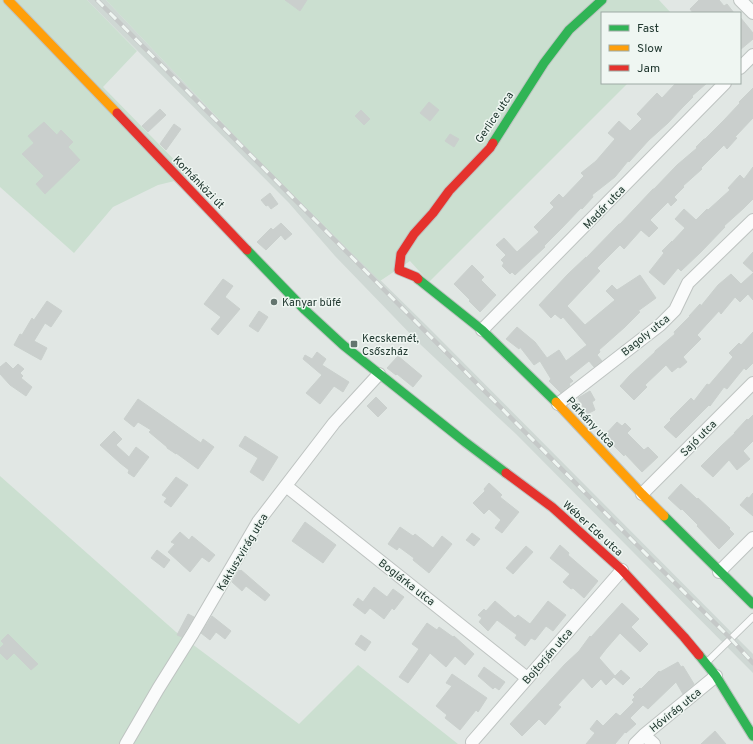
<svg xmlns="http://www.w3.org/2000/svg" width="753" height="744" font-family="Overpass,sans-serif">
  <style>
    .built { fill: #cfd8d4 }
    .green { fill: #cbdfd0 }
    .building { fill: #cacfcd; stroke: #cad0cd }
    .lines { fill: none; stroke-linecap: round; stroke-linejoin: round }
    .lane-casing { stroke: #bec3c1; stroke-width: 8 }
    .street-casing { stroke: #bec3c1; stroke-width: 14 }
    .fast-casing { stroke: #bec4c1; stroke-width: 11 }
    .slow-casing { stroke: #bec4c1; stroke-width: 11 }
    .jam-casing { stroke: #bec4c1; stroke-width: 11 }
    .lane { stroke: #fafbfb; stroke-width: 6 }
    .street { stroke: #fafbfb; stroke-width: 12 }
    .fast { stroke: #30b455; stroke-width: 9 }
    .slow { stroke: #ff9f0a; stroke-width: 9 }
    .jam { stroke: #e5322d; stroke-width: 9 }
    .rail-casing { stroke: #c5c9c8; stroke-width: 4.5 }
    .rail { stroke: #eff6f2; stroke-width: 3; stroke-dasharray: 9; stroke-linecap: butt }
    .poi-dot { fill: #64756f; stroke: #eff6f2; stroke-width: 1.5 }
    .labels { text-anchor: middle; stroke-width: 3; stroke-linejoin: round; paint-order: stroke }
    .street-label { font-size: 11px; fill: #213830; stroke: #eff6f2 }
    .poi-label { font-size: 11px; fill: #213830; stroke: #eff6f2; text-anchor: start }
  </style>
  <rect width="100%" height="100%" fill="#e1e7e4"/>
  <path class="built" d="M87 0H106L250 152 428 327 753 654V673L516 434 421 345 335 256 289 203Z"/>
  <path class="green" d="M0 0H87L137 51 103 87 191 177 158 185 113 207 74 253 0 187Z
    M106 0H659L671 13H602V83H628L429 282 410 261 380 281 250 152Z
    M0 476 176 632 299 724 358 665 458 744H0Z"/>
  <path class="building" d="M285 0H307L300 11Z
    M699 0H719L724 6 727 4 734 13H693L690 9Z
    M740 17 753 33V39L740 50Z
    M676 83H707L692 96 693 97 682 108 668 123 649 140 629 162 628 161 615 177 592 195 593 197 582 209 581 208 561 229 544 246 545 247 515 275 512 272 510 274 502 266 504 263 501 260 506 255 496 245 504 238 517 252 539 232 534 227 554 207 550 203 559 194 563 198 584 176 581 173 596 161 615 139 608 133 619 121 630 131 642 119 637 114 657 93 662 98Z
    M753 88V118L735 137 737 138 727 149 724 145 701 168 702 169 683 186 684 187 674 197 677 200 671 206 668 202 650 220 658 228 649 237 641 230 624 249 620 245 597 268 600 271 567 306 585 325 615 300 606 291 612 285 617 290 640 275 656 298 638 311 640 312 625 327 599 350 600 352 597 355 602 361 594 367 589 361 569 377 573 381 569 384 570 385 561 393 549 381 551 379 540 361 534 365 520 347 519 349 506 339 517 327 535 342 547 358 559 350 566 361 587 345 563 317 561 319 555 314 551 318 539 305 568 274 586 257V258L619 224H620L653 189H654L677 165 697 148 696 147 704 139H705L724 120 740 103 739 102Z
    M429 102 439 110 430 121 420 113Z
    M160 109 166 115 148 132 142 126Z
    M361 110 370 119 364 125 355 116Z
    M44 122 57 135 61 130 73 142 68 147 80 160 45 194 36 184 44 176 22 154 34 143 28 136Z
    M174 124 181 129 166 150 160 144Z
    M450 134 459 139 454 147 445 141Z
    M753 167V199L744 208 724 226 725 227 701 252 681 271 678 268 664 285 649 272 664 253 662 251 672 241V242L685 228 675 219 684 209 696 220 707 209 708 210 730 190 728 188 740 175 744 179Z
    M270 193 278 204 271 209 268 205 266 206 261 200Z
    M281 223 292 234 285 240 281 235 266 250 257 242 271 228 273 230Z
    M753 252V272L743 263Z
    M472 265 484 277 481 280 496 295 480 312 469 301 470 300 454 284Z
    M753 273V300L748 294 740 302 735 297 721 314 719 311 697 335 701 339 683 357 687 362 680 368 678 367 672 372 666 365 645 385 647 387 634 400 620 386 630 375 655 352V351L675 334 674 332 690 316H689L700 304 701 306 718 285 731 274 741 284Z
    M223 279 233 286 225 297 240 309 218 335 211 329 221 317 204 304Z
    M47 301 62 311 51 327 45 323 34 341 47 348 41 360 14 345 20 334 22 335 32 318 34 320Z
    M259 311 268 317 258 332 249 326Z
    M753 332V363L746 370 744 368 727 389 724 387 710 406 709 405 676 438 664 427 671 420 670 419 691 398 694 401 707 384 709 385 733 357 729 353 739 343 741 345Z
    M317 352 326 359 322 365 349 382 343 392 334 386 320 404 306 393 322 375 303 359 305 355 312 359Z
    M398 356 422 376 413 387 397 374 396 375 387 368Z
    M6 362 13 369 18 364 24 369 20 373 23 376 21 378 32 387 26 396 10 385 0 374V367Z
    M590 391 595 400 592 402 595 410 587 414 578 398Z
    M376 397 387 408 378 417 367 406Z
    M138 399 201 443 203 439 214 447 198 469 176 453V454L167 448V447L149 432 151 430 138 422 134 427 124 419Z
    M753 415V441L743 451 750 459 737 470 729 460 713 477 701 466 720 447 735 433H734L747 419 748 420Z
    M617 422 622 426 625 423 631 429 627 433 644 450 648 447 658 457 642 472 625 454 624 456 604 436Z
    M114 431 122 439 116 445 129 457 136 447 149 457 134 477 128 473 129 470 120 463 100 445Z
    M245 436 278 457 263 481 250 472 258 458 239 446Z
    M176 477 188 485 171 507 164 502 167 498 162 495Z
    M489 483 502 495 500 497 519 512 502 533 495 528 501 520 489 509 484 514 473 503 485 491 484 489Z
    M681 484 697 499 698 498 712 511 730 528 729 529 734 534 719 549 697 526 698 525 682 509 681 510 668 498Z
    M753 493V516L740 505 747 497 749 498Z
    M305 522 336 545 323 563 292 541Z
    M400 527 413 536 415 534 433 548 442 536 452 544 429 573 413 560 414 558 399 547 397 550 388 544Z
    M180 532 189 540 192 536 215 555 209 562 202 557 190 572 168 552 175 544 171 542Z
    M472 533 480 539 474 546 466 540Z
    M560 545 569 553 568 555 598 581 584 598 573 588 571 589 563 582 570 574 550 558Z
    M526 546 533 552 513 574 506 568Z
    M157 550 170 560 164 568 151 558Z
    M239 570 240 571 241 570 270 595 265 601 246 586 242 591 232 582Z
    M374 587 387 597 393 589 404 597 394 610 392 608 384 619 370 608 365 614 353 605 358 598 363 602Z
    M495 601 515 618 518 615 530 624 548 601 566 615 553 631 546 626 535 640 531 638 525 646 515 638 517 635 497 620 488 631 479 622 482 618 478 615 484 609 486 611Z
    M622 603 639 619 631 627 648 644 640 652 620 633 606 649 599 658 615 676 606 685 601 679 592 688 583 678 558 705 561 707 545 725 539 719 522 736 510 724 522 711 565 664 579 651 590 636 591 637Z
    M188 614 194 617 182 637 177 635Z
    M212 616 231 631 225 639 216 632 210 640 201 633Z
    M427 623 437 630 439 627 453 637 454 636 474 654 465 665 455 656 446 667 430 653 408 683 399 677 419 649 412 644Z
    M8 634 38 664 31 670 14 653 7 660 0 653V648L4 644 1 641Z
    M361 635 371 642 365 651 355 644Z
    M678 662 681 667 683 666 694 684 683 694 676 682 648 709 643 705 630 718 636 724 626 733 625 732 615 744H586L595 733 590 729 597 720 603 726 616 713 620 716 634 702 632 700 635 697 633 695 640 688 641 689 659 671 660 672Z
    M484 667 505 682 499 690 495 687 493 689 478 676Z
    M621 670 630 678 623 685 614 677Z
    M452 674 487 698 478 712 476 710 460 730 445 718 447 715 436 706 452 686 446 683Z
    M715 731 726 744H701Z"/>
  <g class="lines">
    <defs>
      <path id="lane" d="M707 662 753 617"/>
      <path id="street" d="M740 0 753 13
        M740 68 753 55
        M482 330 725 83
        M558 404 660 325 675 310 688 283 753 220
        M286 486 527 678
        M642 494 753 383
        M719 572 753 538
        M644 735 654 744
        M472 742 622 570
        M126 744 158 689 193 633 258 522 334 423 379 374
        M635 744 644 735 716 676"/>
      <path id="fast" d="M493 143 544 63 569 30 602 0
        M247 250 305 310 343 345 465 442 506 473
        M418 279 482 330 556 402
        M664 516 753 604
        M699 655 716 676 753 736"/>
      <path id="slow" d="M8 0 117 113
        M556 402 642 494 664 516"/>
      <path id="jam" d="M117 113 247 250
        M418 279 416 277 399 270 401 254 414 234 433 213 449 191 490 148 493 143
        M506 473 552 507 622 570 684 637 699 655"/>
    </defs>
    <use href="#lane" class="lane-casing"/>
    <use href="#street" class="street-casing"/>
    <use href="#fast" class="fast-casing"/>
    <use href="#slow" class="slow-casing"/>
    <use href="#jam" class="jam-casing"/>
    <use href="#lane" class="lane"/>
    <use href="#street" class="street"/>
    <use href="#fast" class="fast"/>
    <use href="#slow" class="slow"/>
    <use href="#jam" class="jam"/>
    <defs>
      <path id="rail" d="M97 0 634 542 731 639 753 663"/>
    </defs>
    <use href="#rail" class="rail-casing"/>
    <use href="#rail" class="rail"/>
  </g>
  <g class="poi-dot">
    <circle cx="274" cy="302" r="4"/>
    <rect x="350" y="340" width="8" height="8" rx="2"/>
  </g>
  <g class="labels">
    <g class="street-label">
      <text transform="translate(494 117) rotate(-56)" y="4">Gerlice utca</text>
      <text transform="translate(199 182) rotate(46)" y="4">Korhánközi út</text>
      <text transform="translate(604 207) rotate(-46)" y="4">Madár utca</text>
      <text transform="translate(645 335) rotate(-39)" y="4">Bagoly utca</text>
      <text transform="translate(591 422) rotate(47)" y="4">Párkány utca</text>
      <text transform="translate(698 438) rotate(-45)" y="4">Sajó utca</text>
      <text transform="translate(593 528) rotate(42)" y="4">Wéber Ede utca</text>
      <text transform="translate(242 552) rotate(-59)" y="4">Kaktuszvirág utca</text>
      <text transform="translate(407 582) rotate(38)" y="4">Boglárka utca</text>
      <text transform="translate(547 656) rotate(-49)" y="4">Bojtorján utca</text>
      <text transform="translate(675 710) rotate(-39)" y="4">Hóvirág utca</text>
    </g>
    <g class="poi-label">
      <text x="282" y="306">Kanyar büfé</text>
      <text x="362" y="342">Kecskemét,<tspan x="362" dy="13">Csőszház</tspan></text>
    </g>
  </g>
  <rect x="601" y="12" width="140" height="72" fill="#eff6f2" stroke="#9daaa4"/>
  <rect x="609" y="25" width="20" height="6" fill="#30b455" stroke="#9daaa4"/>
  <text x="637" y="32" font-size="12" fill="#213830">Fast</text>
  <rect x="609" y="45" width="20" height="6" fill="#ff9f0a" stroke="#9daaa4"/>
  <text x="637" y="52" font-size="12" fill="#213830">Slow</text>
  <rect x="609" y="65" width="20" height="6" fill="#e5322d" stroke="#9daaa4"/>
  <text x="637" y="72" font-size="12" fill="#213830">Jam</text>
</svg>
